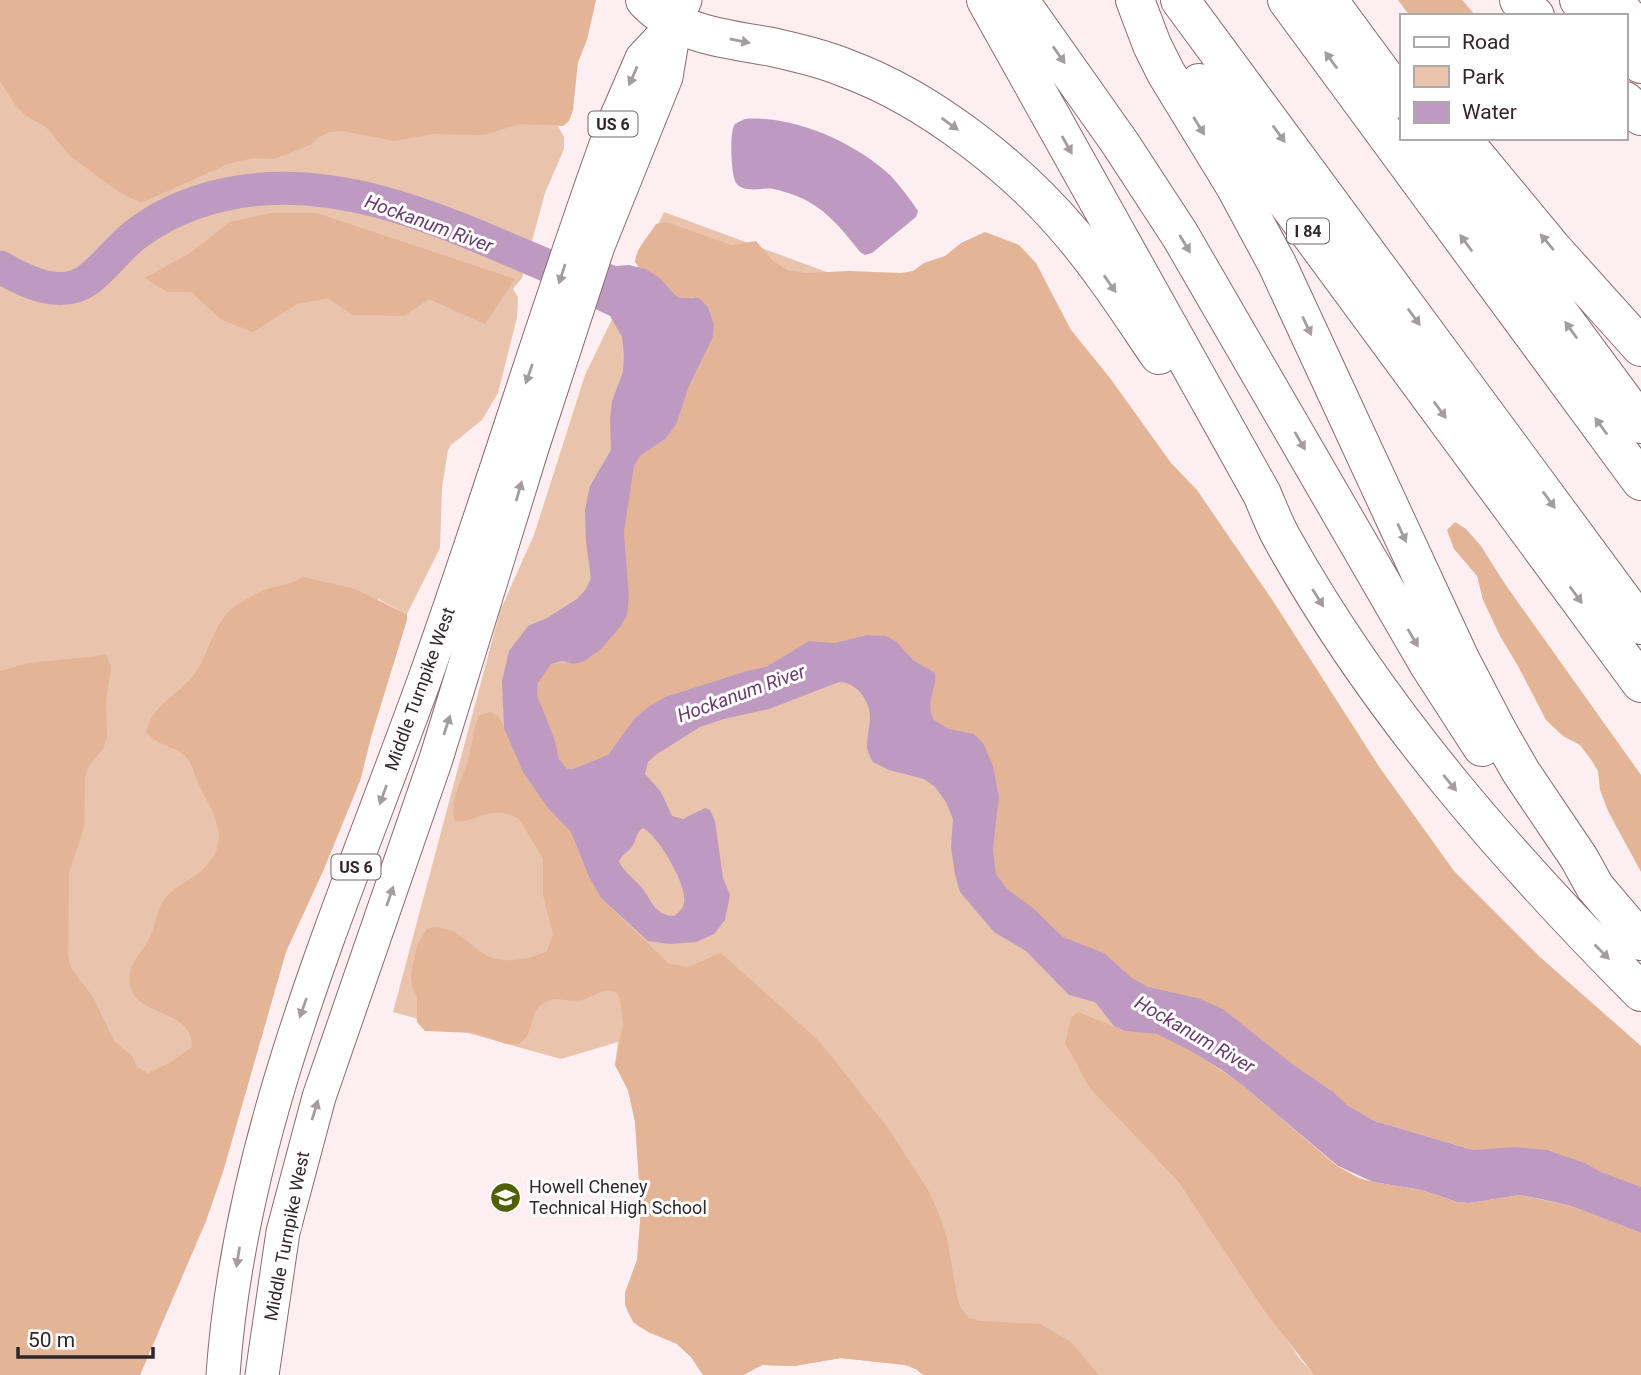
<svg xmlns="http://www.w3.org/2000/svg" width="1641" height="1375" font-family="Roboto,sans-serif">
  <style>
    .green { fill: #e9c3ac }
    .forest { fill: #e3b496 }
    .water { fill: #be9ac1; fill-rule: evenodd }
    .lines { fill: none; stroke-linecap: round; stroke-linejoin: round }
    .river { stroke: #be9ac1; stroke-width: 33 }
    .primary-casing { stroke: #896b70; stroke-width: 35 }
    .highway-casing { stroke: #896b70; stroke-width: 40 }
    .primary { stroke: #fff; stroke-width: 33 }
    .highway { stroke: #fff; stroke-width: 38 }
    .oneway { fill: #a39d9e }
    .labels { text-anchor: middle; stroke-width: 6; stroke-linejoin: round; paint-order: stroke }
    .shield { fill: #fff; stroke: #706768; stroke-width: 2 }
    .shield-label { font-size: 16px; font-weight: bold; fill: #322628 }
    .street-label { font-size: 18px; fill: #322628; stroke: #fff }
    .poi-label { font-size: 18px; fill: #322628; stroke: #fff; text-anchor: start }
    .water-label { font-size: 19px; font-style: italic; fill: #6a3b6e; stroke: #fff }
  </style>
  <rect width="100%" height="100%" fill="#fdeff1"/>
  <path class="green" d="M0 0 537 124 558 126 564 137V149L545 193 522 278 513 289 518 297 517 317 498 393 482 420 451 445 448 450 442 488 440 548 407 614 378 599 185 1180 0 1375Z
    M664 212 881 292 1641 1137V1208L1268 1077 1121 1121 1179 1183 1300 1359 1314 1375H923L916 1369 905 1365 841 1358 794 1366 762 1365 743 1375H703L691 1357 677 1344 638 1326 627 1311 625 1293 637 1260 641 1210 635 1121 628 1090 615 1065 618 1042 561 1059 393 1012 500 611 534 535 585 375Z"/>
  <path class="forest" d="M0 0H596L587 40 578 62 573 110 569 121 563 126 520 124 484 135 433 134 394 141 343 131 330 132 319 137 310 145 285 155 273 159 253 158 228 164 141 203 119 192 70 156 46 127 25 115 16 106 0 81Z
    M1398 0H1462L1476 16H1410Z
    M271 213H316L515 279 485 324 429 299 404 316 352 315 328 298 297 304 253 332 222 320 191 292H167L145 278 190 253 230 222Z
    M666 222 731 245 756 241 772 260 787 270 806 273 849 271 901 273 913 271 924 263 945 256 961 243 985 232 1019 245 1036 263 1071 330 1110 378 1171 463 1197 490 1273 601 1380 768 1454 871 1540 957 1641 1046V1187L1601 1172 1585 1163 1547 1150 1515 1147 1473 1150 1375 1121 1347 1105 1333 1092 1291 1063 1223 1009 1198 998 1148 987 1132 978 1104 953 1063 937 1032 907 1007 889 996 874 993 850 997 821 998 791 993 766 974 734 949 729 934 720C924 703 935 690 935 673L913 660 897 642 885 636 867 635 835 643 809 641 766 667 665 697 634 719 608 755 573 769H567L562 765 537 695 540 678 551 664 585 661 600 650 624 621 629 597 624 532 634 466 640 456 665 439 676 425 689 386 713 337 714 325 708 307 693 297 680 298 675 295 659 277 639 267 635 262C636 248 649 236 656 224Z
    M1455 522 1466 529 1481 546 1505 584 1641 775V872L1608 811 1600 790 1598 771 1592 761 1580 745 1563 736 1546 720 1518 666 1500 636 1483 600 1477 576 1454 549 1447 530Z
    M303 577 355 589 407 614V620L372 734 360 781 324 869 286 952 223 1172 206 1221 140 1375H0V671L29 663 106 655 111 666 106 702 107 738 103 749 88 767 85 778 84 828 69 872 68 956 71 968 93 997 114 1041 132 1056 137 1067 148 1073 171 1062 192 1047C193 1004 123 1020 130 973 131 962 143 950 148 941 155 929 156 913 163 901 170 891 182 884 192 878 230 851 222 827 202 791 197 782 192 763 186 757 177 747 158 746 146 732 152 705 177 696 193 676 209 655 213 623 234 607 243 601 257 593 267 589 280 585 291 585 303 577Z
    M490 712 498 716 502 722 523 772 547 807 571 832 589 877 601 898 669 964 688 967 721 953 820 1042 887 1127 928 1190 939 1214 947 1238 957 1297 961 1308 969 1318 981 1321 1040 1324 1071 1342 1099 1375H923L916 1369 905 1365 841 1358 794 1366 762 1365 743 1375H703L691 1357 677 1344 648 1332 633 1322 625 1305V1293L637 1260 641 1210 635 1121 628 1090 615 1065 623 1023 620 999 617 993C603 987 595 997 581 1000 567 1003 552 993 539 1007 528 1019 535 1035 518 1044H506L475 1033 425 1031 417 1022V997L412 986 411 975 417 945 427 929C452 922 465 942 484 954 501 965 530 960 547 951L553 934 543 895V859L519 819C488 801 468 828 454 820 450 798 462 781 468 760 473 745 472 731 479 716Z
    M1078 1012 1125 1031 1157 1034 1189 1050 1242 1085 1337 1166 1359 1178 1373 1182 1422 1190 1457 1202 1469 1203 1520 1195 1571 1206 1641 1233V1375H1314L1264 1310 1179 1183 1090 1088 1065 1043 1071 1018Z"/>
  <path class="water" d="M745 119C794 115 856 143 891 176 901 187 910 199 918 211L916 217 872 253 865 255 860 252C841 228 824 206 794 195 788 193 780 190 773 189 763 187 744 194 736 183 731 176 729 131 735 124 738 122 741 121 745 119Z
    M595 258 616 266 629 265 645 269 659 277 675 295 680 298H699L708 307 714 325 713 337 689 386 676 425 665 439 640 456 634 466 624 532 629 597 627 615 621 626 600 650 585 661 574 664 562 661 551 664 538 683 537 695 555 741 559 759 567 769H573L608 755 634 719 648 707 665 697 747 671 766 667 809 641 835 643 867 635 886 636 897 642 913 660 935 673C937 691 924 702 934 720L949 729 974 734 983 743 993 766 999 797 993 850 996 874 1007 889 1032 907 1063 937 1104 953 1132 978 1148 987 1198 998 1223 1009 1291 1063 1333 1092 1347 1105 1375 1121 1473 1150 1515 1147 1547 1150 1585 1163 1601 1172 1641 1187V1233L1571 1206 1545 1200 1520 1195 1469 1203 1457 1202 1422 1190 1373 1182 1338 1166 1242 1085 1222 1070 1189 1050 1157 1034 1125 1031 1114 1026 1095 1002 1069 995 1026 951 994 932 960 892 955 874 951 847 953 819 946 802 935 787 924 779 889 770 873 762C870 757 867 751 867 745 867 736 870 726 870 717 870 700 856 682 839 682L769 709 724 719 700 727 657 754 648 762 645 774 661 792 672 816 683 819 705 808 710 810 715 821 723 878 730 895 725 920 714 934 696 942 670 944 648 941 601 898 589 877 571 832 547 807 523 772 504 728 502 681 509 651 528 626 547 618 577 599 586 589 591 578 586 542 585 510 590 486 611 450 610 420 612 401 623 372 624 355 622 337 610 316 587 305ZM643 828C658 835 688 886 684 903 683 909 678 913 674 916 653 915 652 899 641 887 633 877 624 873 619 861 622 855 626 853 631 848 637 841 635 833 643 828Z"/>
  <g class="lines">
    <path class="river" d="M0 267C26 282 62 300 89 279 106 266 118 248 135 235 162 214 194 201 227 194 352 167 475 238 587 282"/>
    <defs>
      <path id="primary" d="M223 1375C240 1131 342 907 424 681 490 497 546 309 613 125L642 58 675 23
        M262 1375 283 1232 319 1097 436 759 532 448 598 246 666 77 675 23 685 0"/>
      <path id="highway" d="M645 0C677 35 728 39 772 47 798 53 824 59 848 69 929 99 1017 168 1072 234 1104 272 1131 314 1159 355
        M986 0 1262 494C1269 510 1275 527 1284 542 1378 710 1506 856 1641 992
        M1019 0 1120 143 1180 235 1429 665 1482 747
        M1135 0 1152 45 1166 73 1235 186 1277 264 1460 659 1498 732 1521 772 1579 858 1595 887 1641 941
        M1180 0 1641 625
        M1287 0 1641 481
        M1328 0 1401 99
        M1519 0 1535 16
        M1579 0 1594 16
        M1612 0 1641 32
        M1625 48 1641 64
        M1199 83 1641 683
        M1625 101 1641 116
        M1430 138 1641 424
        M1461 138 1552 248 1641 347"/>
    </defs>
    <use href="#primary" class="primary-casing"/>
    <use href="#highway" class="highway-casing"/>
    <use href="#primary" class="primary"/>
    <use href="#highway" class="highway"/>
  </g>
  <defs><path id="oneway-solid" d="M-6-.8H1V-3.2L6.5 0L1 3.2V.8H-6Z" transform="scale(1.75)"/></defs>
  <g class="oneway">
    <use href="#oneway-solid" transform="translate(740 41) rotate(11)"/>
    <use href="#oneway-solid" transform="translate(1059 55) rotate(55)"/>
    <use href="#oneway-solid" transform="translate(1331 60) rotate(-126)"/>
    <use href="#oneway-solid" transform="translate(633 76) rotate(114)"/>
    <use href="#oneway-solid" transform="translate(950 124) rotate(36)"/>
    <use href="#oneway-solid" transform="translate(1199 126) rotate(58)"/>
    <use href="#oneway-solid" transform="translate(1279 134) rotate(54)"/>
    <use href="#oneway-solid" transform="translate(1067 145) rotate(61)"/>
    <use href="#oneway-solid" transform="translate(1547 242) rotate(-130)"/>
    <use href="#oneway-solid" transform="translate(1466 243) rotate(-126)"/>
    <use href="#oneway-solid" transform="translate(1185 244) rotate(59)"/>
    <use href="#oneway-solid" transform="translate(562 274) rotate(108)"/>
    <use href="#oneway-solid" transform="translate(1110 284) rotate(55)"/>
    <use href="#oneway-solid" transform="translate(1414 317) rotate(54)"/>
    <use href="#oneway-solid" transform="translate(1307 326) rotate(65)"/>
    <use href="#oneway-solid" transform="translate(1571 330) rotate(-126)"/>
    <use href="#oneway-solid" transform="translate(529 374) rotate(109)"/>
    <use href="#oneway-solid" transform="translate(1440 410) rotate(54)"/>
    <use href="#oneway-solid" transform="translate(1601 426) rotate(-126)"/>
    <use href="#oneway-solid" transform="translate(1300 441) rotate(60)"/>
    <use href="#oneway-solid" transform="translate(519 491) rotate(-74)"/>
    <use href="#oneway-solid" transform="translate(1549 500) rotate(54)"/>
    <use href="#oneway-solid" transform="translate(1402 533) rotate(65)"/>
    <use href="#oneway-solid" transform="translate(1576 595) rotate(54)"/>
    <use href="#oneway-solid" transform="translate(1318 598) rotate(58)"/>
    <use href="#oneway-solid" transform="translate(1413 638) rotate(60)"/>
    <use href="#oneway-solid" transform="translate(447 725) rotate(-72)"/>
    <use href="#oneway-solid" transform="translate(1450 783) rotate(51)"/>
    <use href="#oneway-solid" transform="translate(383 795) rotate(110)"/>
    <use href="#oneway-solid" transform="translate(390 896) rotate(-71)"/>
    <use href="#oneway-solid" transform="translate(1602 952) rotate(45)"/>
    <use href="#oneway-solid" transform="translate(303 1008) rotate(110)"/>
    <use href="#oneway-solid" transform="translate(315 1110) rotate(-73)"/>
    <use href="#oneway-solid" transform="translate(238 1257) rotate(99)"/>
  </g>
  <defs>
    <symbol id="school-disc" viewBox="-11 -11 22 22"><circle r="9.5" fill="#4f5f01" stroke="#fff"/><path d="M0-5L7-2L0 1L-7-2ZM-4 1L0 2.5L4 1V4Q0 6-4 4Z" fill="#fff"/></symbol>
  </defs>
  <g fill-rule="evenodd">
    <use href="#school-disc" x="488" y="1180" width="35" height="35"/>
  </g>
  <g class="labels">
    <g class="shield">
      <rect x="588.5" y="111.5" width="49" height="25" rx="5"/>
      <rect x="1287" y="218.5" width="42" height="25" rx="5"/>
      <rect x="331.5" y="854.5" width="49" height="25" rx="5"/>
    </g>
    <g class="shield-label">
      <text x="613" y="130">US 6</text>
      <text x="1308" y="237">I 84</text>
      <text x="356" y="873">US 6</text>
    </g>
    <g class="street-label">
      <text transform="translate(420 689) rotate(-70)" y="6">Middle Turnpike West</text>
      <text transform="translate(287 1236) rotate(-79)" y="6">Middle Turnpike West</text>
    </g>
    <g class="poi-label">
      <text x="529" y="1193">Howell Cheney<tspan x="529" dy="21">Technical High School</tspan></text>
    </g>
    <g class="water-label">
      <text transform="translate(429 223) rotate(20)" y="7">Hockanum River</text>
      <text transform="translate(741 693) rotate(-20)" y="7">Hockanum River</text>
      <text transform="translate(1195 1034) rotate(30)" y="7">Hockanum River</text>
    </g>
  </g>
  <rect x="1400" y="14" width="228" height="126" fill="#ffffff" stroke="#ada8a9" stroke-width="2"/>
  <rect x="1414" y="37" width="35" height="10" fill="#ffffff" stroke="#ada8a9" stroke-width="2"/>
  <text x="1462" y="49" font-size="21" fill="#322628">Road</text>
  <rect x="1414" y="66" width="35" height="21" fill="#e9c3ac" stroke="#ada8a9" stroke-width="2"/>
  <text x="1462" y="84" font-size="21" fill="#322628">Park</text>
  <rect x="1414" y="102" width="35" height="21" fill="#be9ac1" stroke="#ada8a9" stroke-width="2"/>
  <text x="1462" y="119" font-size="21" fill="#322628">Water</text>
  <path d="M18 1347v10h135v-10" fill="none" stroke="#322628" stroke-width="3.5"/>
  <text x="28" y="1347" font-size="21" fill="#322628" stroke="#ffffff" stroke-width="5" paint-order="stroke">50 m</text>
</svg>
